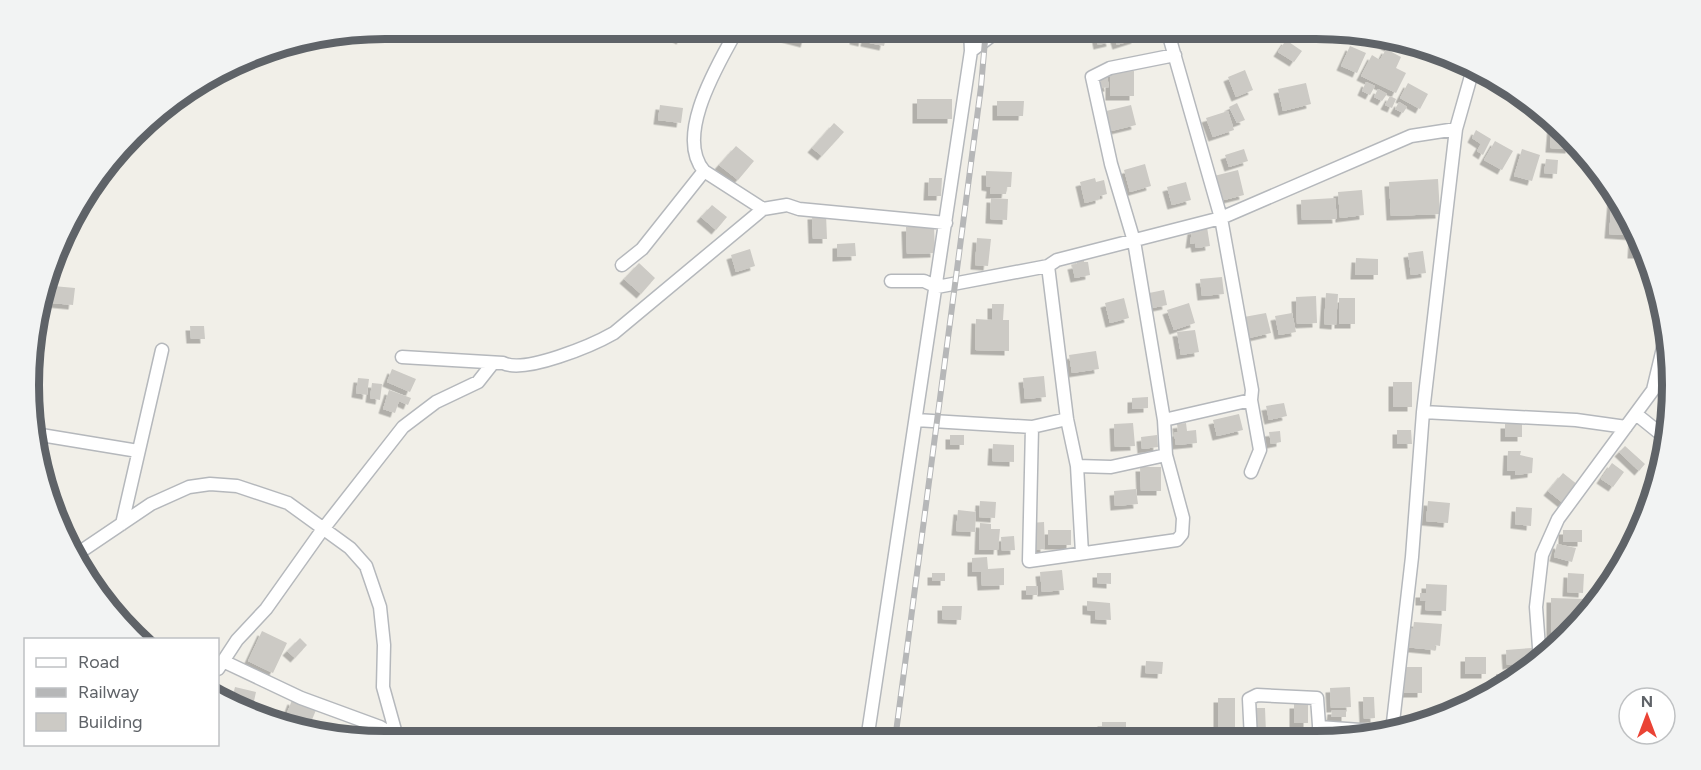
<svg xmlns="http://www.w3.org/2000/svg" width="1701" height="770" font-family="Figtree,sans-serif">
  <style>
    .building { fill: #cccac5; filter: url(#shadow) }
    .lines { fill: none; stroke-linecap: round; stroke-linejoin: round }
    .minor-casing { stroke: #b5b8bc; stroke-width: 15 }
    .minor { stroke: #fff; stroke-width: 12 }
    .rail-casing { stroke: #b6b7b8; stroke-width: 6 }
    .rail { stroke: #fff; stroke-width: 4; stroke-dasharray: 11; stroke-linecap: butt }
    .rim { fill: none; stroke: #5f6368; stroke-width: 8 }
  </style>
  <defs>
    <filter id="shadow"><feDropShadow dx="-4.5" dy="4.5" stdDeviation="0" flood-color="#0004"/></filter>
  </defs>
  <rect width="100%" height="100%" fill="#f1efe8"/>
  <path class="building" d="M663 29H686L681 40 662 30Z
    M784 29H809L805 43 782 37Z
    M856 29H865L863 42 854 40Z
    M867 29 887 33 884 46 865 42Z
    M1095 29H1108L1111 42 1098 45Z
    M1112 29H1133L1136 39 1117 45Z
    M1180 29H1208L1209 31 1182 38Z
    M1286 40 1302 51 1294 62 1278 52Z
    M1377 41 1394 44 1391 48Z
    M1350 46 1366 53 1357 73 1341 66Z
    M1386 49 1401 57 1396 68 1406 73 1396 93 1361 76 1372 55 1380 60Z
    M1245 70 1253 90 1236 97 1228 77Z
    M1134 71V96H1110V72Z
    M1107 76 1109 87 1096 89 1095 77Z
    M1366 82 1375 86 1370 95 1362 91Z
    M1306 83 1311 104 1283 111 1278 89Z
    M1408 83 1428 94 1420 109 1400 98Z
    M1378 89 1387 94 1382 101 1374 97Z
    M1390 96 1396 99 1392 108 1385 105Z
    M917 99H952V119H917Z
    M997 101H1024L1023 116H997Z
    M1399 102 1407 107 1403 113 1395 109Z
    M1237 103 1245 120 1237 123 1229 107Z
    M660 105 683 108 681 123 658 120Z
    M1131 105 1136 125 1107 132 1102 112Z
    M1228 111 1234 130 1213 137 1206 118Z
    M834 123 844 132 822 156 812 148Z
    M1552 124 1568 133 1571 137 1570 149 1550 148Z
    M1476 130 1491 139 1483 155 1477 151 1481 144 1472 138Z
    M1495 141 1513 151 1502 170 1484 160Z
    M736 146 754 161 738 180 719 165Z
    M1244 149 1248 161 1229 167 1225 155Z
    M1522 149 1540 155 1532 181 1514 176Z
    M1546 159 1558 160 1557 174 1544 173Z
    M1145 164 1151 186 1130 192 1124 170Z
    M1238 170 1244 195 1220 201 1214 176Z
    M986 171 1012 172 1011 187H1007L1006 194H990L991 187 986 186Z
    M929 178H942L941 196H928Z
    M1095 178 1096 182 1104 180 1107 194 1100 196V199L1085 203 1080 182Z
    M1438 179 1440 214 1391 216 1389 182Z
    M1186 182 1191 200 1172 205 1167 187Z
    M1362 190 1364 215 1340 218 1338 192Z
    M991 198 1008 199 1007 220 990 219Z
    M1335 198 1337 219 1302 220 1301 200Z
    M1612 199 1636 234 1637 236 1609 234Z
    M712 205 727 217 716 230 701 217Z
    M826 214 827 239H813L812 215Z
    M934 226 935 253 907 254 906 227Z
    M1207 227 1210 246 1196 248 1195 243 1190 244 1192 230Z
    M977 238 991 239 988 266 975 265Z
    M1633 238H1639L1646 254H1632Z
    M855 243 856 256 837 257V244Z
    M750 249 755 266 736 272 731 255Z
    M1423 251 1426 273 1411 275 1408 253Z
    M1084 258V262H1088L1090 275 1075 278 1072 265 1077 264 1076 260Z
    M1356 258 1378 259V275H1355Z
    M639 263 655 278 641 294 624 279Z
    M1222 277 1224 294 1202 296 1200 279Z
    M53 286 75 288 73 305 52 303Z
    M1164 290 1167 305 1147 309 1144 294Z
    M1326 293 1338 294 1336 325 1324 324Z
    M1316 296 1317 323 1297 324 1296 297Z
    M1124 298 1129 318 1110 323 1105 303Z
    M1339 298H1355V324H1339Z
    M1189 303 1195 323 1174 330 1167 310Z
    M992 304H1004L1003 320H1009V351L975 350 976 319 992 320Z
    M1266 313 1271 333 1249 338 1244 317Z
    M1292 313 1296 332 1279 335 1275 316Z
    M190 326H204L205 339H191Z
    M1195 330 1199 352 1181 355 1177 332Z
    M1096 351 1099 369 1072 373 1069 355Z
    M392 369 416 379 410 392 387 382Z
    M1044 376 1046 397 1025 399 1023 378Z
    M358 378 369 379 367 395 356 393Z
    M1393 382H1412V407H1393Z
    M372 383 382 384 380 400 370 398Z
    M389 390 411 398 408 405 399 401 395 413 383 409Z
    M1148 397V408L1132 409V398Z
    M1284 403 1287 416 1269 420 1266 406Z
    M1239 414 1243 430 1217 436 1213 420Z
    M1133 423 1135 446 1115 447 1114 424Z
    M1186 423 1187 431 1196 430 1197 443 1176 445 1174 433 1178 432 1177 424Z
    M1505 424H1522V437H1505Z
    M1397 430H1411L1412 444H1397Z
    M1280 431 1281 442 1271 444 1269 432Z
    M950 435H964V445H950Z
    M1157 435 1158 447 1142 449 1141 437Z
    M993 444 1014 445V462L992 461Z
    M1625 446 1645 464 1639 471 1619 452Z
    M1508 451H1521L1520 455 1533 458 1532 473 1515 475V471H1507Z
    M1612 463 1624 472 1613 487 1601 479Z
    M1140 467H1161V491H1141Z
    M1563 473 1578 485 1563 503 1548 491Z
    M1136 489 1138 504 1115 506 1114 491Z
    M980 501 996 502 995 518 979 517Z
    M1428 501 1450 503 1448 523 1426 521Z
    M1516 507 1532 508 1531 526 1515 524Z
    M958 510 976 512 975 532 956 531Z
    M1044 522 1045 549 1032 550 1030 523Z
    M980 523 991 524V529H1000L998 550H979Z
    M1048 530H1071V545H1048Z
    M1563 530H1582V542H1563Z
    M1014 536 1015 550 1002 551 1001 537Z
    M1557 544 1576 548 1572 562 1554 557Z
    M987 557 988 569 1004 568V585L982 586 981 572H972V558Z
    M1062 570 1064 590 1042 592 1040 572Z
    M932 573H945V581H932Z
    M1097 573H1111V584L1097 583Z
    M1568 573 1584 574 1583 593 1567 592Z
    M1426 584 1447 585 1446 611 1425 610 1426 601H1420V593H1426Z
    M1026 586H1038L1037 595H1026Z
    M1551 598 1587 599V614L1568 633H1551Z
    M1087 601 1110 603 1111 620 1095 619V611L1087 610Z
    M942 606H962L961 620 942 619Z
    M1414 622 1442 624 1440 646 1435 645V650L1404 647 1406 628 1413 629Z
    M262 631 287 643 273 673 248 661Z
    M300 638 307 645 295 658 287 651Z
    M1532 648 1533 663 1529 664V670L1513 673 1512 664 1507 665 1506 650Z
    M1465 657H1486V674H1465Z
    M1146 661 1163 662 1162 674 1145 673Z
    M1404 667H1422V693H1404Z
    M1496 674H1509V681L1497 684Z
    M235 687 256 692 251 715 231 703Z
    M1350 687 1351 707 1331 708 1330 688Z
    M1363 697H1374L1375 718 1364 719Z
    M1218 698H1235V727H1218Z
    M292 700 316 710 309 727 284 721Z
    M1294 704H1308V723H1294Z
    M1253 708H1265L1266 733 1254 734Z
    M1332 710H1346V717H1331Z
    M1102 722H1126V739H1102Z
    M1202 730H1216V739H1202Z
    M1345 732 1363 733V738H1345Z"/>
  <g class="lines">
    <defs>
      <path id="minor" d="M1167 29 1221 218 1252 390 1251 400 1260 450 1251 472
        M733 37C716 68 675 137 704 171L763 209
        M971 51 991 36 995 29
        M622 265 642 249 704 171
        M1048 266 1067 419 1077 466 1082 553
        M891 281H924L937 287 1048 266 1057 260 1221 218 1411 136 1456 129
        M402 357 503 363C525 374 593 345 614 333L763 209 787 205 799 209 946 223
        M1423 412 1576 420 1626 427
        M1636 414 1662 435
        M916 420 1032 427 1067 419
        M1164 420 1251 400
        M1032 427 1029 561 1177 540 1182 534 1183 518 1166 455 1164 420 1134 241 1111 164 1092 77 1110 68 1175 55
        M35 434 138 451
        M1077 466 1111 467 1166 455
        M122 524 162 350
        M74 556 151 504 189 487 210 484 237 486 288 503 350 548 366 566 380 607 384 645 383 687 398 741
        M1540 661 1536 607 1542 555 1558 519 1653 390 1664 344
        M225 662 301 698 380 727 395 736
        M218 669 237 640 266 609 320 533 403 427 436 402 478 382 493 363
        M1392 726 1414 725
        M1319 727 1388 732
        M1392 731 1412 557 1423 412 1456 129 1473 69
        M1251 739 1249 699 1257 695 1317 698 1320 739
        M867 740 971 51 970 29"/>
    </defs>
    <use href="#minor" class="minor-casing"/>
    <use href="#minor" class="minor"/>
    <defs>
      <path id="rail" d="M895 740 981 87 986 29"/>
    </defs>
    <use href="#rail" class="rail-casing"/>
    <use href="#rail" class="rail"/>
  </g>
  <path d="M0 0H1701V770H0ZM385 39H1316A346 346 0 0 1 1662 385V385A346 346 0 0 1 1316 731H385A346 346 0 0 1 39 385V385A346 346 0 0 1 385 39Z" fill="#f2f3f3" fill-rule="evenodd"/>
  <path class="rim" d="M385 39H1316A346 346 0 0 1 1662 385V385A346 346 0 0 1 1316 731H385A346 346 0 0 1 39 385V385A346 346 0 0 1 385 39Z"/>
  <rect x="24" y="638" width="195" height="108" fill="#ffffff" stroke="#bfc1c3" stroke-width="1.5"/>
  <rect x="36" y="658" width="30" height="9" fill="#ffffff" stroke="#bfc1c3" stroke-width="1.5"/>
  <text x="78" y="668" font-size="18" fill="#5f6368">Road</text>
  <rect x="36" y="688" width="30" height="9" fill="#b6b7b8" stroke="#bfc1c3" stroke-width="1.5"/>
  <text x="78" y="698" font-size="18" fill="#5f6368">Railway</text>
  <rect x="36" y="713" width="30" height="18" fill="#cccac5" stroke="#bfc1c3" stroke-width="1.5"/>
  <text x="78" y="728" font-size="18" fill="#5f6368">Building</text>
  <g transform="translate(1647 716)"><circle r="28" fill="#ffffff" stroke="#bfc1c3" stroke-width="1.5"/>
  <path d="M0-4.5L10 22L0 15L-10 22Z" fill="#ea4335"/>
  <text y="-9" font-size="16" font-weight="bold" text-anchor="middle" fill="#5f6368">N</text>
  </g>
</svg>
